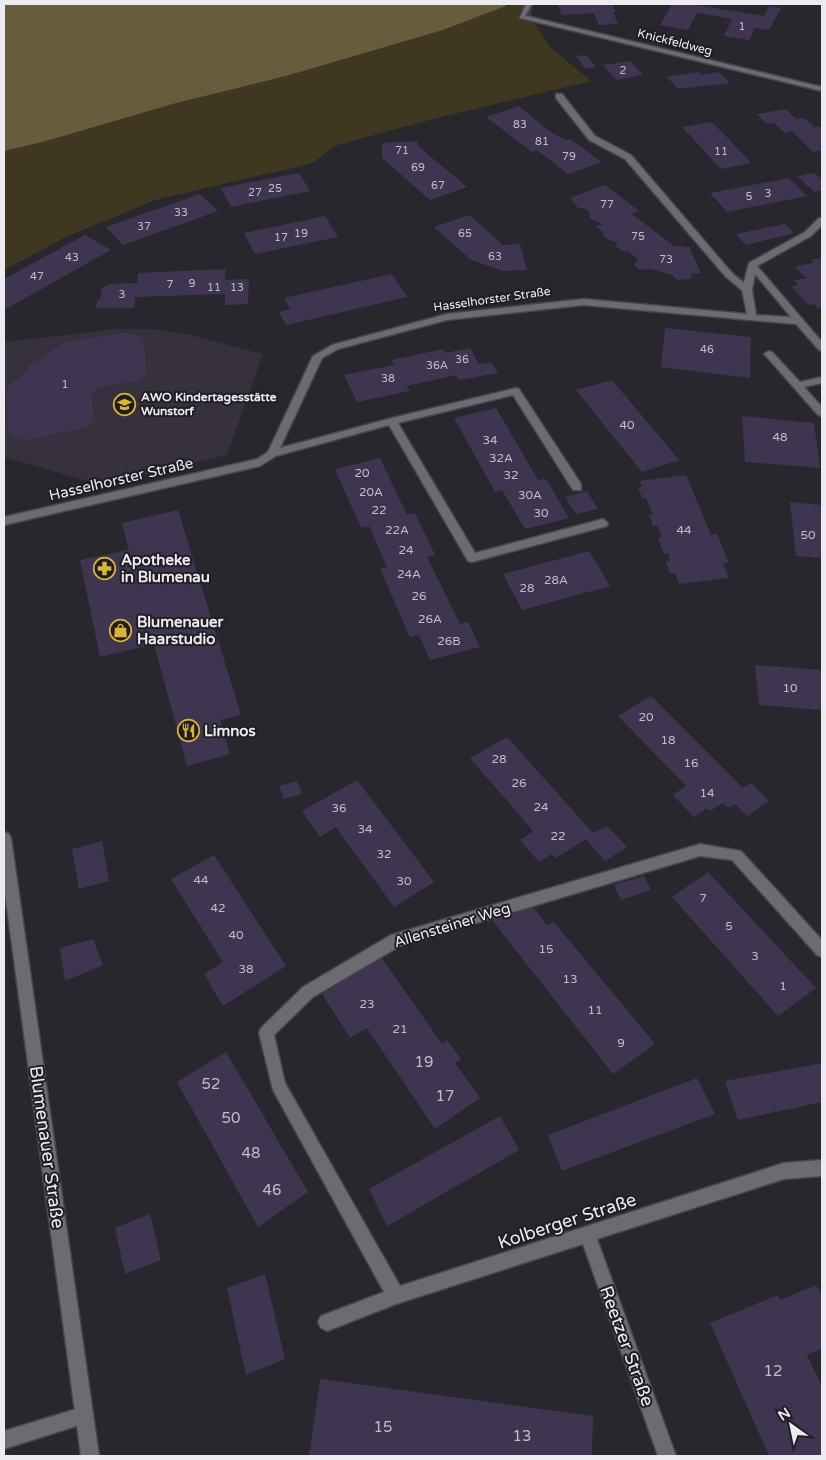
<svg xmlns="http://www.w3.org/2000/svg" width="826" height="1460" font-family="'Varela Round',sans-serif">
  <style>
    .built { fill: #36313d }
    .green { fill: #3f3720 }
    .forest { fill: #675c3c }
    .building { fill: #3f3551 }
    .lines { fill: none; stroke-linecap: round; stroke-linejoin: round }
    .lane-casing { stroke: #46454a; stroke-width: 3 }
    .street-casing { stroke: #46454a; stroke-width: 3 }
    .secondary-casing { stroke: #46454a; stroke-width: 3 }
    .lane { fill: #6d6b72; fill-rule: evenodd }
    .street { fill: #6d6b72; fill-rule: evenodd }
    .secondary { fill: #6d6b72; fill-rule: evenodd }
    .labels { text-anchor: middle; stroke-width: 4; stroke-linejoin: round; paint-order: stroke }
    .far-number-label { font-size: 11px; fill: #c1bec8 }
    .far-street-label { font-size: 12px; fill: #ecebef; stroke: #201e24 }
    .far-poi-label { font-size: 12px; font-weight: bold; fill: #ecebef; stroke: #201e24; text-anchor: start }
    .number-label { font-size: 12px; fill: #c1bec8 }
    .street-label { font-size: 15px; fill: #ecebef; stroke: #201e24 }
    .poi-label { font-size: 15px; font-weight: bold; fill: #ecebef; stroke: #201e24; text-anchor: start }
    .near-number-label { font-size: 15px; fill: #c1bec8 }
    .near-street-label { font-size: 18px; fill: #ecebef; stroke: #201e24 }
  </style>
  <rect width="100%" height="100%" fill="#29272e"/>
  <path class="built" d="M117 329H153L186 334 263 354 227 455 102 485 4 457V342Z"/>
  <path class="green" d="M520 4H532V20L550 47 591 81 433 119 334 146 313 163 155 200 66 237 4 270V151L43 142 173 104 291 75 443 30 506 6Z"/>
  <path class="forest" d="M4 4H506V6L443 30 290 75 173 104 43 142 4 151Z"/>
  <path class="building" d="M557 4H612L616 12H613L618 24 599 25 594 13 562 15Z
    M672 4H689L764 16 769 6 781 8 769 30 755 28 749 40 724 36 730 23H725L731 22 732 19 697 13 688 30 660 25Z
    M586 55 596 67 585 68 576 56Z
    M630 61 643 75 616 80 603 65Z
    M698 72 701 75 719 72 730 83 678 89 667 77Z
    M519 106 549 131 566 140 570 139 602 162 568 174 537 150 532 152 486 117Z
    M786 109 796 119 804 118 814 127H822V150L813 152 792 131 785 133 774 123 767 124 757 114Z
    M711 122 722 132 751 163 721 169 682 127Z
    M417 141 419 147 467 187 430 200 382 158V143Z
    M299 173 310 191 231 207 221 188Z
    M815 173 822 180V190L814 192 798 176Z
    M789 178 807 196 727 212 710 193Z
    M605 185 634 207 639 211 632 214 674 246 689 247 701 273 690 274 693 276 689 279 679 280 674 278 673 275 650 269 640 270 634 265 636 262 639 260 628 251H622L616 246 618 243 614 241 608 240 603 236 604 233 596 226 603 224 594 221 589 217 590 213 584 208H578L570 198Z
    M200 194 218 211 123 245 106 227Z
    M469 215 503 245 520 244 527 270 503 271 471 260 434 227Z
    M325 216 338 237 255 254 244 233Z
    M785 224 794 233 746 245 736 234Z
    M85 235 111 250 4 310V279Z
    M820 258 822 261V308L819 309 814 304 808 305 792 287 798 285 794 280 808 278 803 275 796 268 797 266 814 263 811 260Z
    M226 269 225 280 249 279 248 304 225 305V294L135 297 134 308H96L97 301 100 299 102 288 109 284 137 283 138 273Z
    M392 274 407 297 286 325 279 312 290 309 284 298Z
    M665 328 751 337 750 378 661 367Z
    M128 332 143 338 147 373 138 381 99 387 91 394 94 420 85 428 25 440 8 432 6 388 30 368 27 367 35 360 38 362 62 343Z
    M470 348 479 364 491 362 498 373 459 380 456 375 407 386 410 391 357 402 344 375 394 365 392 360 443 349 445 353Z
    M612 380 679 460 642 472 576 390Z
    M496 408 538 480 546 479 569 518 525 529 502 490 495 492 454 418Z
    M742 416 814 423 820 468 745 462Z
    M380 458 407 515 415 513 435 555 427 557 460 624 468 622 480 647 430 660 419 635 410 637 380 569 387 567 369 526 361 528 335 469Z
    M686 475 711 535 717 534 729 563H723L729 578 679 584 675 573 670 574 666 561H670L668 553 664 554 658 538 662 537 657 526H653L649 515H653L646 498H642L638 487H642L640 481Z
    M587 491 598 509 576 514 565 497Z
    M790 502 822 505V558L796 556Z
    M178 510 241 715 220 720 230 754 187 766 154 644 100 657 80 560 129 550 122 523Z
    M589 551 610 586 522 610 503 574Z
    M755 665 822 670V710L759 705Z
    M651 696 743 788 751 783 769 801 747 816 735 804 728 808 723 803 710 811 707 808 694 817 673 795 686 786 618 716Z
    M507 737 593 833 607 826 627 847 605 861 586 839 556 858 552 854 539 862 520 840 533 831 470 758Z
    M357 780 434 882 394 907 336 827 320 837 302 811Z
    M297 781 302 794 284 799 279 786Z
    M102 841 109 881 79 889 72 849Z
    M214 855 286 966 223 1006 204 974 223 962 171 879Z
    M708 872 816 988 778 1016 672 897Z
    M644 876 651 890 621 900 614 885Z
    M533 907 547 925 554 922 655 1044 613 1074 492 920Z
    M93 939 103 965 65 981 60 948Z
    M381 957 442 1044 447 1040 461 1059 455 1063 480 1098 435 1129 367 1028 350 1038 322 994Z
    M226 1052 308 1192 258 1227 177 1082Z
    M822 1063V1102L776 1112 772 1102 775 1112 738 1120 725 1081Z
    M697 1078 715 1114 562 1171 548 1135Z
    M500 1116 519 1150 387 1226 369 1189Z
    M150 1214 161 1260 125 1274 115 1228Z
    M265 1274 285 1359 246 1375 227 1288Z
    M816 1285 822 1295V1349L807 1355 822 1387V1456H769L710 1323 778 1295 780 1300Z
    M320 1379 593 1416 592 1456H309Z"/>
  <g class="lines">
    <defs>
      <path id="lane" d="M522 15 822 87V91L520 18V16Z
        M556 94H562L595 136 631 155 732 273 750 288V292H744L726 277 625 159 589 140 556 98Z
        M769 351 772 352 800 382 822 377V383L804 387 822 407V416L818 415 766 356 764 354Z"/>
      <path id="street" d="M526 4H532L524 18H520Z
        M819 218H822V225L811 236 757 266 822 342V351L819 350 796 324 584 305 447 320 338 349 322 358 280 448 392 418 516 388 519 389 581 484V490H573L513 395 398 423 475 553 603 519 608 523 607 526 472 562 468 561 389 425 276 456 260 466 4 525V517L257 459 268 452 313 356 332 345 447 314 584 299 747 314 742 290 749 263 805 232ZM755 274 791 317 756 315 752 290Z
        M700 844 741 851 822 940V957L817 955 732 860 700 856 400 946 313 997 274 1035 285 1083 400 1286 784 1163 822 1160V1176L784 1179 597 1239 676 1456H658L583 1244 396 1304 327 1331 321 1328 318 1322 321 1316 384 1292 273 1090 259 1033 261 1028 303 987 391 935Z
        M83 1407 89 1410 92 1416 89 1422 4 1449V1431Z"/>
      <path id="secondary" d="M4 832 9 834 11 838 99 1456H81L4 886Z"/>
    </defs>
    <use href="#lane" class="lane-casing"/>
    <use href="#street" class="street-casing"/>
    <use href="#secondary" class="secondary-casing"/>
    <use href="#lane" class="lane"/>
    <use href="#street" class="street"/>
    <use href="#secondary" class="secondary"/>
  </g>
  <defs>
    <symbol id="school-ring" viewBox="-11 -11 22 22"><circle r="9.5" fill="#201e24" stroke="#d9b334" stroke-width="1.5"/><path d="M0-5L7-2L0 1L-7-2ZM-4 1L0 2.5L4 1V4Q0 6-4 4Z" fill="#d9b334"/></symbol>
    <symbol id="pharmacy-ring" viewBox="-11 -11 22 22"><circle r="9.5" fill="#201e24" stroke="#d9b334" stroke-width="1.5"/><path d="M-2-6h4v4h4v4h-4v4h-4v-4h-4v-4h4Z" fill="#d9b334"/></symbol>
    <symbol id="shop-ring" viewBox="-11 -11 22 22"><circle r="9.5" fill="#201e24" stroke="#d9b334" stroke-width="1.5"/><path d="M-5-2.5h2.3a2.7 3.5 0 0 1 5.4 0H5L5.5 6h-11ZM-1.5-2.5h3a1.5 2.3 0 0 0-3 0Z" fill="#d9b334"/></symbol>
    <symbol id="restaurant-ring" viewBox="-11 -11 22 22"><circle r="9.5" fill="#201e24" stroke="#d9b334" stroke-width="1.5"/><path d="M-5-6h1v4h1v-4h1v4h1v-4h1v5L-1.5 .5V6h-2V.5L-5-1ZM5-6V6H3V1.5H1.5Q1.5-4 5-6Z" fill="#d9b334"/></symbol>
  </defs>
  <g fill-rule="evenodd">
    <use href="#school-ring" x="112" y="392" width="25" height="25"/>
    <use href="#pharmacy-ring" x="92" y="556" width="25" height="25"/>
    <use href="#shop-ring" x="108" y="618" width="25" height="25"/>
    <use href="#restaurant-ring" x="176" y="718" width="25" height="25"/>
  </g>
  <g class="labels">
    <g class="far-number-label">
      <text x="742" y="30">1</text>
      <text x="623" y="74">2</text>
      <text x="520" y="128">83</text>
      <text x="542" y="145">81</text>
      <text x="402" y="154">71</text>
      <text x="721" y="155">11</text>
      <text x="569" y="160">79</text>
      <text x="418" y="171">69</text>
      <text x="438" y="189">67</text>
      <text x="275" y="192">25</text>
      <text x="255" y="196">27</text>
      <text x="768" y="197">3</text>
      <text x="749" y="200">5</text>
      <text x="607" y="208">77</text>
      <text x="181" y="216">33</text>
      <text x="144" y="230">37</text>
      <text x="301" y="237">19</text>
      <text x="465" y="237">65</text>
      <text x="638" y="240">75</text>
      <text x="281" y="241">17</text>
      <text x="495" y="260">63</text>
      <text x="72" y="261">43</text>
      <text x="666" y="263">73</text>
      <text x="37" y="280">47</text>
      <text x="192" y="287">9</text>
      <text x="170" y="288">7</text>
      <text x="214" y="291">11</text>
      <text x="237" y="291">13</text>
      <text x="122" y="298">3</text>
      <text x="707" y="353">46</text>
      <text x="462" y="363">36</text>
      <text x="437" y="369">36A</text>
      <text x="388" y="382">38</text>
      <text x="65" y="388">1</text>
    </g>
    <g class="far-street-label">
      <text transform="translate(675 42) rotate(14)" y="4">Knickfeldweg</text>
      <text transform="translate(492 299) rotate(-8)" y="4">Hasselhorster Straße</text>
    </g>
    <g class="far-poi-label">
      <text x="141" y="401">AWO Kindertagesstätte<tspan x="141" dy="14">Wunstorf</tspan></text>
    </g>
    <g class="number-label">
      <text x="627" y="429">40</text>
      <text x="780" y="441">48</text>
      <text x="490" y="444">34</text>
      <text x="501" y="462">32A</text>
      <text x="362" y="477">20</text>
      <text x="511" y="479">32</text>
      <text x="371" y="496">20A</text>
      <text x="530" y="499">30A</text>
      <text x="379" y="514">22</text>
      <text x="541" y="517">30</text>
      <text x="397" y="534">22A</text>
      <text x="684" y="534">44</text>
      <text x="808" y="539">50</text>
      <text x="406" y="554">24</text>
      <text x="409" y="578">24A</text>
      <text x="556" y="584">28A</text>
      <text x="527" y="592">28</text>
      <text x="419" y="600">26</text>
      <text x="430" y="623">26A</text>
      <text x="449" y="645">26B</text>
      <text x="790" y="692">10</text>
      <text x="646" y="721">20</text>
      <text x="668" y="744">18</text>
      <text x="499" y="763">28</text>
      <text x="691" y="767">16</text>
      <text x="519" y="787">26</text>
      <text x="707" y="797">14</text>
      <text x="541" y="811">24</text>
      <text x="339" y="812">36</text>
      <text x="365" y="833">34</text>
      <text x="558" y="840">22</text>
      <text x="384" y="858">32</text>
      <text x="201" y="884">44</text>
      <text x="404" y="885">30</text>
      <text x="703" y="902">7</text>
      <text x="218" y="912">42</text>
      <text x="729" y="930">5</text>
      <text x="236" y="939">40</text>
      <text x="546" y="953">15</text>
      <text x="755" y="960">3</text>
      <text x="246" y="973">38</text>
      <text x="570" y="983">13</text>
      <text x="783" y="990">1</text>
      <text x="367" y="1008">23</text>
      <text x="595" y="1014">11</text>
      <text x="400" y="1033">21</text>
      <text x="621" y="1047">9</text>
    </g>
    <g class="street-label">
      <text transform="translate(121 479) rotate(-13)" y="5">Hasselhorster Straße</text>
      <text transform="translate(452 925) rotate(-17)" y="5">Allensteiner Weg</text>
    </g>
    <g class="poi-label">
      <text x="121" y="565">Apotheke<tspan x="121" dy="17">in Blumenau</tspan></text>
      <text x="137" y="627">Blumenauer<tspan x="137" dy="17">Haarstudio</tspan></text>
      <text x="204" y="736">Limnos</text>
    </g>
    <g class="near-number-label">
      <text x="424" y="1067">19</text>
      <text x="211" y="1089">52</text>
      <text x="445" y="1101">17</text>
      <text x="231" y="1123">50</text>
      <text x="251" y="1158">48</text>
      <text x="272" y="1195">46</text>
      <text x="773" y="1376">12</text>
      <text x="383" y="1432">15</text>
      <text x="522" y="1441">13</text>
    </g>
    <g class="near-street-label">
      <text transform="translate(47 1147) rotate(82)" y="6">Blumenauer Straße</text>
      <text transform="translate(567 1221) rotate(-18)" y="6">Kolberger Straße</text>
      <text transform="translate(627 1346) rotate(70)" y="6">Reetzer Straße</text>
    </g>
  </g>
  <rect width="826" height="1460" fill="none" stroke="#ecebef" stroke-width="10"/>
  <g transform="translate(791 1425) rotate(327)" stroke="#201e24" stroke-width="4" paint-order="stroke">
  <path d="M0-4L9 19L0 12L-9 19Z" fill="#ecebef"/>
  <text y="-8" font-size="14" font-weight="bold" text-anchor="middle" fill="#ecebef">N</text>
  </g>
</svg>
